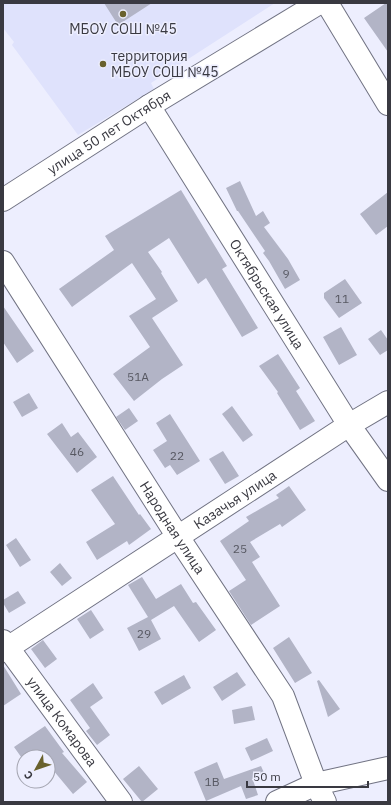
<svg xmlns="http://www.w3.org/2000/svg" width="391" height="805" font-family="'IBM Plex Sans',sans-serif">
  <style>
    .built { fill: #dfe2fc }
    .building { fill: #b2b4c6 }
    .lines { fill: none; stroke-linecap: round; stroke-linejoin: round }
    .minor-casing { stroke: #717383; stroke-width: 24 }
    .minor { stroke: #fff; stroke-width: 22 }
    .poi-dot { fill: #69612d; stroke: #edeefe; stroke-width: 1.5 }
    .labels { text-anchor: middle; stroke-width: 3; stroke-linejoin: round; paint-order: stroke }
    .number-label { font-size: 12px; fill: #575862 }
    .poi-label { font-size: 14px; fill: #393941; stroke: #edeefe }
    .street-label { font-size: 14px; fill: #393941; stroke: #edeefe }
  </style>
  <rect width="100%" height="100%" fill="#edeefe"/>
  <path class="built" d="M3 3H275L151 83 154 89 78 135 12 45 14 42 3 28Z"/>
  <path class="building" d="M104 3H152L118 25Z
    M386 3H388V52L364 18Z
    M240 181 256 216 263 211 270 223 264 227 288 259 300 280 285 289 269 261 263 253 265 251 238 211H237L226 188Z
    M181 190 227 266 222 269 258 328 242 337 206 278 198 284 169 238 148 252 162 272 161 273 178 301 152 318 183 365 162 379 134 401 113 374 150 347 129 316 156 299 132 263 72 307 59 289 114 250 105 236Z
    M388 192V226L376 235 360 214Z
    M345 279 362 303 339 318 324 298V293Z
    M3 306 34 351 17 363 3 342Z
    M341 327 357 355 339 365 323 337Z
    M381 330 388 340V350L380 355 368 339Z
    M278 354 300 388 296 391 315 421 300 430 277 393 278 392 259 366Z
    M29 393 38 408 22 417 13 402Z
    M232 406 253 435 243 442 222 414Z
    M129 408 138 421 125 430 116 417Z
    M170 414 200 461 177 475 170 465 165 468 153 450 167 441 156 423Z
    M62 423 71 437 78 432 97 457 77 473 47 434Z
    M223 451 239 476 225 484 209 459Z
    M113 476 139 515 140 514 151 529 129 545 127 541 97 560 86 542 115 524 91 490Z
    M289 486 306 510 282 527 280 524 250 542 260 557 252 562 280 606 251 625 229 591 246 580 220 541 249 521 246 517 279 498 276 495Z
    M16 538 31 560 20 567 6 545Z
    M60 563 72 578 62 586 50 572Z
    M142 577 156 599 181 584 193 603 196 602 216 630 199 642 174 606 151 620 161 639 139 651 127 628 148 617 128 585Z
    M18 591 26 603 9 613 3 603V600Z
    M91 610 104 630 90 639 77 619Z
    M289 637 312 673 295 683 273 648Z
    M43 640 57 659 45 668 31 649Z
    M3 665 21 694 3 706Z
    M237 672 246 685 222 701 213 687Z
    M184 675 191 688 162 705 154 692Z
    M319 680 340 709 328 717 317 681Z
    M93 683 103 698 90 707 110 735 97 745 86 731 90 728 70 700Z
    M252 706 255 720 234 724 232 710Z
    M45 726 64 752 62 753 87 782 73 794 48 764V757H24V761L14 747Z
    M267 738 273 751 251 761 245 748Z
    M217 762 224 779 261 766 265 775 253 780 258 795 246 799 241 786 206 801 194 772Z
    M139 766 158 789 142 802 123 779Z"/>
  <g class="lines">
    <defs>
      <g id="minor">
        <path d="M327 3 388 104"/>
        <path id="s1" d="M149 106 349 425 388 480"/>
        <path id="s2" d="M3 200 149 106 319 3"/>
        <path id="s3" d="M3 262 178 537 283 696 316 784 325 802"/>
        <path id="s4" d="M3 641 121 802"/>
        <path id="s5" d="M3 651 349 425 388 402"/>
        <path d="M277 802 316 784 388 768"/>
      </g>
    </defs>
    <use href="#minor" class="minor-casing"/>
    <use href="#minor" class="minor"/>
  </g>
  <g class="poi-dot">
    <circle cx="123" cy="14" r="4"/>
    <circle cx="103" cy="64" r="4"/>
  </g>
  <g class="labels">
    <g class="number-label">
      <text x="286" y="278">9</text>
      <text x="342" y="303">11</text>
      <text x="138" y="381">51А</text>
      <text x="77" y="456">46</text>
      <text x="177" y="460">22</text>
      <text x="240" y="553">25</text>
      <text x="144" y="638">29</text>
      <text x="212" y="786">1В</text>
    </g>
    <g class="poi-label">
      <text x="123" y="34">МБОУ СОШ №45</text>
      <text x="111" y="61" text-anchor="start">территория<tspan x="111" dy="16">МБОУ СОШ №45</tspan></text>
    </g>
    <g class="street-label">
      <text dy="5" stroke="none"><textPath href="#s2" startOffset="126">улица 50 лет Октября</textPath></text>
      <text dy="5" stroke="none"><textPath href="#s1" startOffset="222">Октябрьская улица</textPath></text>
      <text dy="5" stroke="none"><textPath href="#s5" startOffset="277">Казачья улица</textPath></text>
      <text dy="5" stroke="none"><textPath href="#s3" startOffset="315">Народная улица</textPath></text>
      <text dy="5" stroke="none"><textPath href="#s4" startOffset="100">улица Комарова</textPath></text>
    </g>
  </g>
  <rect width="391" height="805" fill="none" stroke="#393941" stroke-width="8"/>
  <g transform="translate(36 769) rotate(230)"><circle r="19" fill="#edeefe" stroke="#a5a6b2"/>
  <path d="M0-3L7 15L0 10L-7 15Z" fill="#69612d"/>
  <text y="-6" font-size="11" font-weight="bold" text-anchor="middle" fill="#393941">С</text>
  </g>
  <path d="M247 781v6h121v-6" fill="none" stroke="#393941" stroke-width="2"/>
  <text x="253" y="781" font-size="12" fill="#393941" stroke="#edeefe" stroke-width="3" paint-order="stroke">50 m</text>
</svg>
